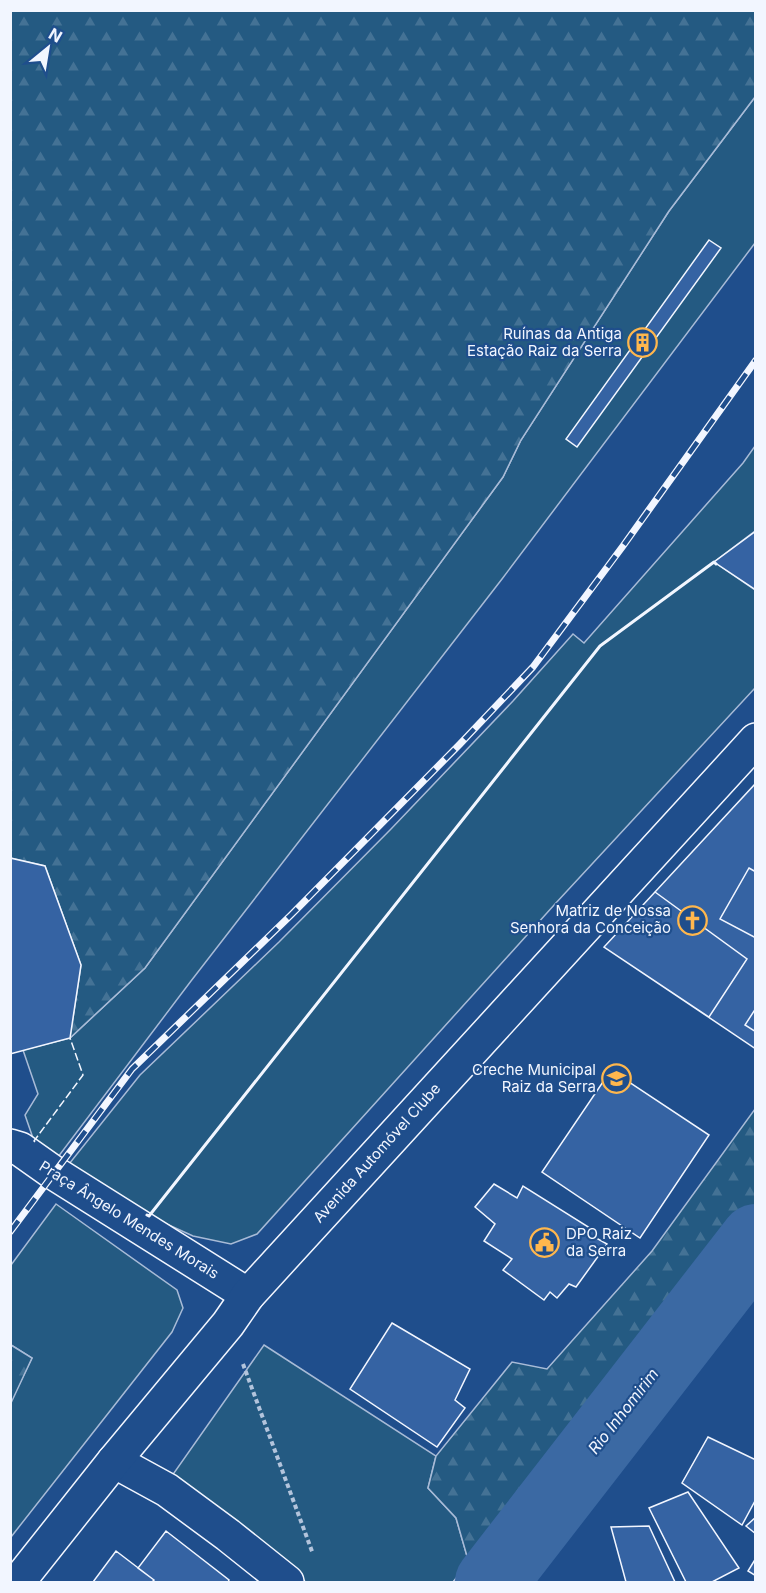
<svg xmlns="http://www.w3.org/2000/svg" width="766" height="1593" font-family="Inter,sans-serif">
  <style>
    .grass { fill: #245a82; stroke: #a8bbd7; stroke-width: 1.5 }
    .forest { fill: url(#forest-firs); stroke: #a8bbd7; stroke-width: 1.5 }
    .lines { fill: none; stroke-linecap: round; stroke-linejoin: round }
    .river { stroke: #3b69a3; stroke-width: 72 }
    .building { fill: #3563a3; stroke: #f2f6ff; stroke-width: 1.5 }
    .street-casing { stroke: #f2f6ff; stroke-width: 36 }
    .secondary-casing { stroke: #f2f6ff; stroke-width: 36 }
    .path { stroke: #b3c4dc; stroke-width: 4; stroke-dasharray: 4.5 3; stroke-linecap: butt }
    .street { stroke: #1f4e8c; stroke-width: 33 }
    .secondary { stroke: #1f4e8c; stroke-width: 33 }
    .rail-casing { stroke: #f2f6ff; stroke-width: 7 }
    .rail { stroke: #1f4e8c; stroke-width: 4.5; stroke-dasharray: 14; stroke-linecap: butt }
    .fence { stroke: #f2f6ff; stroke-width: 1.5; stroke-dasharray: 8 3; stroke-linecap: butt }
    .wall { stroke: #f2f6ff; stroke-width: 3 }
    .labels { text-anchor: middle; stroke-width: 4.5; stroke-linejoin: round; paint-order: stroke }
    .poi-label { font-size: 15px; fill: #f2f6ff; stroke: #1f4e8c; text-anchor: end }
    .street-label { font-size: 15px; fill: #f2f6ff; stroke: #1f4e8c }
    .water-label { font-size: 16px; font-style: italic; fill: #f2f6ff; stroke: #1f4e8c }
  </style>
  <defs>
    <pattern id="forest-firs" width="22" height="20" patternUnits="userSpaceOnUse" patternTransform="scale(1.5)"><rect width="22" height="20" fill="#245a82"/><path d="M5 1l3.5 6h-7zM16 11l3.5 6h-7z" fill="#447295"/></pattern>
  </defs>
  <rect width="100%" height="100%" fill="#1f4e8c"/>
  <path class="grass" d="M755 97V243L502 579 191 981 58 1157 34 1141 25 1115 38 1094 23 1050 70 1038 145 968 503 477 521 440 669 211Z
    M755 446V531L714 562 755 590V688L555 904 257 1234 231 1244 193 1236 149 1216 69 1164 140 1075 279 942 391 829 513 701 573 634 584 643 743 463Z
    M56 1204 177 1290 183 1308 172 1332 11 1537 10 1403 32 1358 11 1345V1265Z
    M264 1345 436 1456 428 1488 456 1518 469 1563 453 1582H306L169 1480Z"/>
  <path class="forest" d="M11 11H755V97L669 211 521 440 503 477 145 968 70 1038 81 965 45 866 11 858Z
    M755 1109V1213L478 1582H453L469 1563 456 1518 428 1488 436 1456 512 1362 547 1369 652 1251Z
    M11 1345 32 1358 11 1403Z"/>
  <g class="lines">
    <path class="river" d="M491 1582 756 1240"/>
  </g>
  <path class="building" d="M709 240 721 248 577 447 566 439Z
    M756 531V590L714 562Z
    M756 783V1049L604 947Z
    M10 858 45 866 81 965 70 1038 10 1054Z
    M749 868 756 872V938L720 919Z
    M655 892 747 959 709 1017 604 947Z
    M756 1008V1032L745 1025Z
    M611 1070 709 1135 640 1238 542 1172Z
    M494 1184 517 1198 523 1186 598 1233 596 1238 607 1244 576 1287 569 1284 557 1298 550 1292 544 1300 503 1270 512 1259 484 1241 495 1224 475 1207Z
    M392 1323 470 1369 455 1400 465 1408 437 1447 350 1389Z
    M708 1437 756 1460V1499L742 1525 682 1483Z
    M688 1492 739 1568 712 1582H686L649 1508Z
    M756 1517V1534L746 1526Z
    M649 1526 675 1582H626L611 1527Z
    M166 1531 229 1580 228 1582H152L154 1580 138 1568Z
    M116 1551 154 1580 152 1582H93Z
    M756 1558V1576L748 1571Z"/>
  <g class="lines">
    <defs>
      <path id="street" d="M10 1146 20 1149 54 1173 248 1295
        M114 1461 167 1490 228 1535 287 1582"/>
      <path id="secondary" d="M18 1582 114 1461 228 1324 248 1295 756 740"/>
    </defs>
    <use href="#street" class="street-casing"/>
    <use href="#secondary" class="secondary-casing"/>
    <path class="path" d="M243 1364 313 1554"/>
    <use href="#street" class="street"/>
    <use href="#secondary" class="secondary"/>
    <defs>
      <path id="rail" d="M10 1232 132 1069 291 915 460 744 533 667 623 546 756 360"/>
    </defs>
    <use href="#rail" class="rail-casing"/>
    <use href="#rail" class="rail"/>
    <path class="fence" d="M35 1142 34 1141 83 1075 70 1038"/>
    <path class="wall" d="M147 1215 149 1216 600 646 714 562 716 564"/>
  </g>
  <defs>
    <symbol id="building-ring" viewBox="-11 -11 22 22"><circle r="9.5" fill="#1f4e8c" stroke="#ffb74d" stroke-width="1.5"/><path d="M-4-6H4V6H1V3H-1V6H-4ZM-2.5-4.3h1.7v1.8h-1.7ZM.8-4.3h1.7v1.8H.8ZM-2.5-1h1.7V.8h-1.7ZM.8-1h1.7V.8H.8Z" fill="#ffb74d"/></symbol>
    <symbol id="church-ring" viewBox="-11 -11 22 22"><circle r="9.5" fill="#1f4e8c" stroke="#ffb74d" stroke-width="1.5"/><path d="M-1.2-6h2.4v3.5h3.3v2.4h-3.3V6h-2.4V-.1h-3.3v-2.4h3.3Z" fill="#ffb74d"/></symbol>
    <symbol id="school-ring" viewBox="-11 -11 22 22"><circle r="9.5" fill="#1f4e8c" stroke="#ffb74d" stroke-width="1.5"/><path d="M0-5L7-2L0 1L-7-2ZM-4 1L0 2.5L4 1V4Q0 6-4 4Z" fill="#ffb74d"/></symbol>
    <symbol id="civic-ring" viewBox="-11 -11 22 22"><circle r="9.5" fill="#1f4e8c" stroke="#ffb74d" stroke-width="1.5"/><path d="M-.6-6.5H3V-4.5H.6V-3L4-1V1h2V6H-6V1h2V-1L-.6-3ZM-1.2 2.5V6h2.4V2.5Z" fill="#ffb74d"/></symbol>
  </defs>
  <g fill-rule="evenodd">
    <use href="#building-ring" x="626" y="326" width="33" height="33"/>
    <use href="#church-ring" x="676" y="904" width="33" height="33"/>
    <use href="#school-ring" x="600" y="1062" width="33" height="33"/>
    <use href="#civic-ring" x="528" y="1226" width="33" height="33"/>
  </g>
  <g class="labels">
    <g class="poi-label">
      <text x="622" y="339">Ruínas da Antiga<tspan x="622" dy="17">Estação Raiz da Serra</tspan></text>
      <text x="671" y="916">Matriz de Nossa<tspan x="671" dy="17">Senhora da Conceição</tspan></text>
      <text x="596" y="1075">Creche Municipal<tspan x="596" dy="17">Raiz da Serra</tspan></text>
      <text x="566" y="1239" text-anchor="start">DPO Raiz<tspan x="566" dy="17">da Serra</tspan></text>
    </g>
    <g class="street-label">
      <text transform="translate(377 1153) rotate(-48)" y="5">Avenida Automóvel Clube</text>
      <text transform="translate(129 1220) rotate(32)" y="5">Praça Ângelo Mendes Morais</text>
    </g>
    <g class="water-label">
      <text transform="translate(623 1411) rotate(-52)" y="6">Rio Inhomirim</text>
    </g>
  </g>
  <rect width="766" height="1593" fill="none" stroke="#f2f6ff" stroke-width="24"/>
  <g transform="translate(48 48) rotate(30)" stroke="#1f4e8c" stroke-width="4.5" paint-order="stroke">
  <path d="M0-4.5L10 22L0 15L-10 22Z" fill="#f2f6ff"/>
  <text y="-9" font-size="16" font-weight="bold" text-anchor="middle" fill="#f2f6ff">N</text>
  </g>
</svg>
